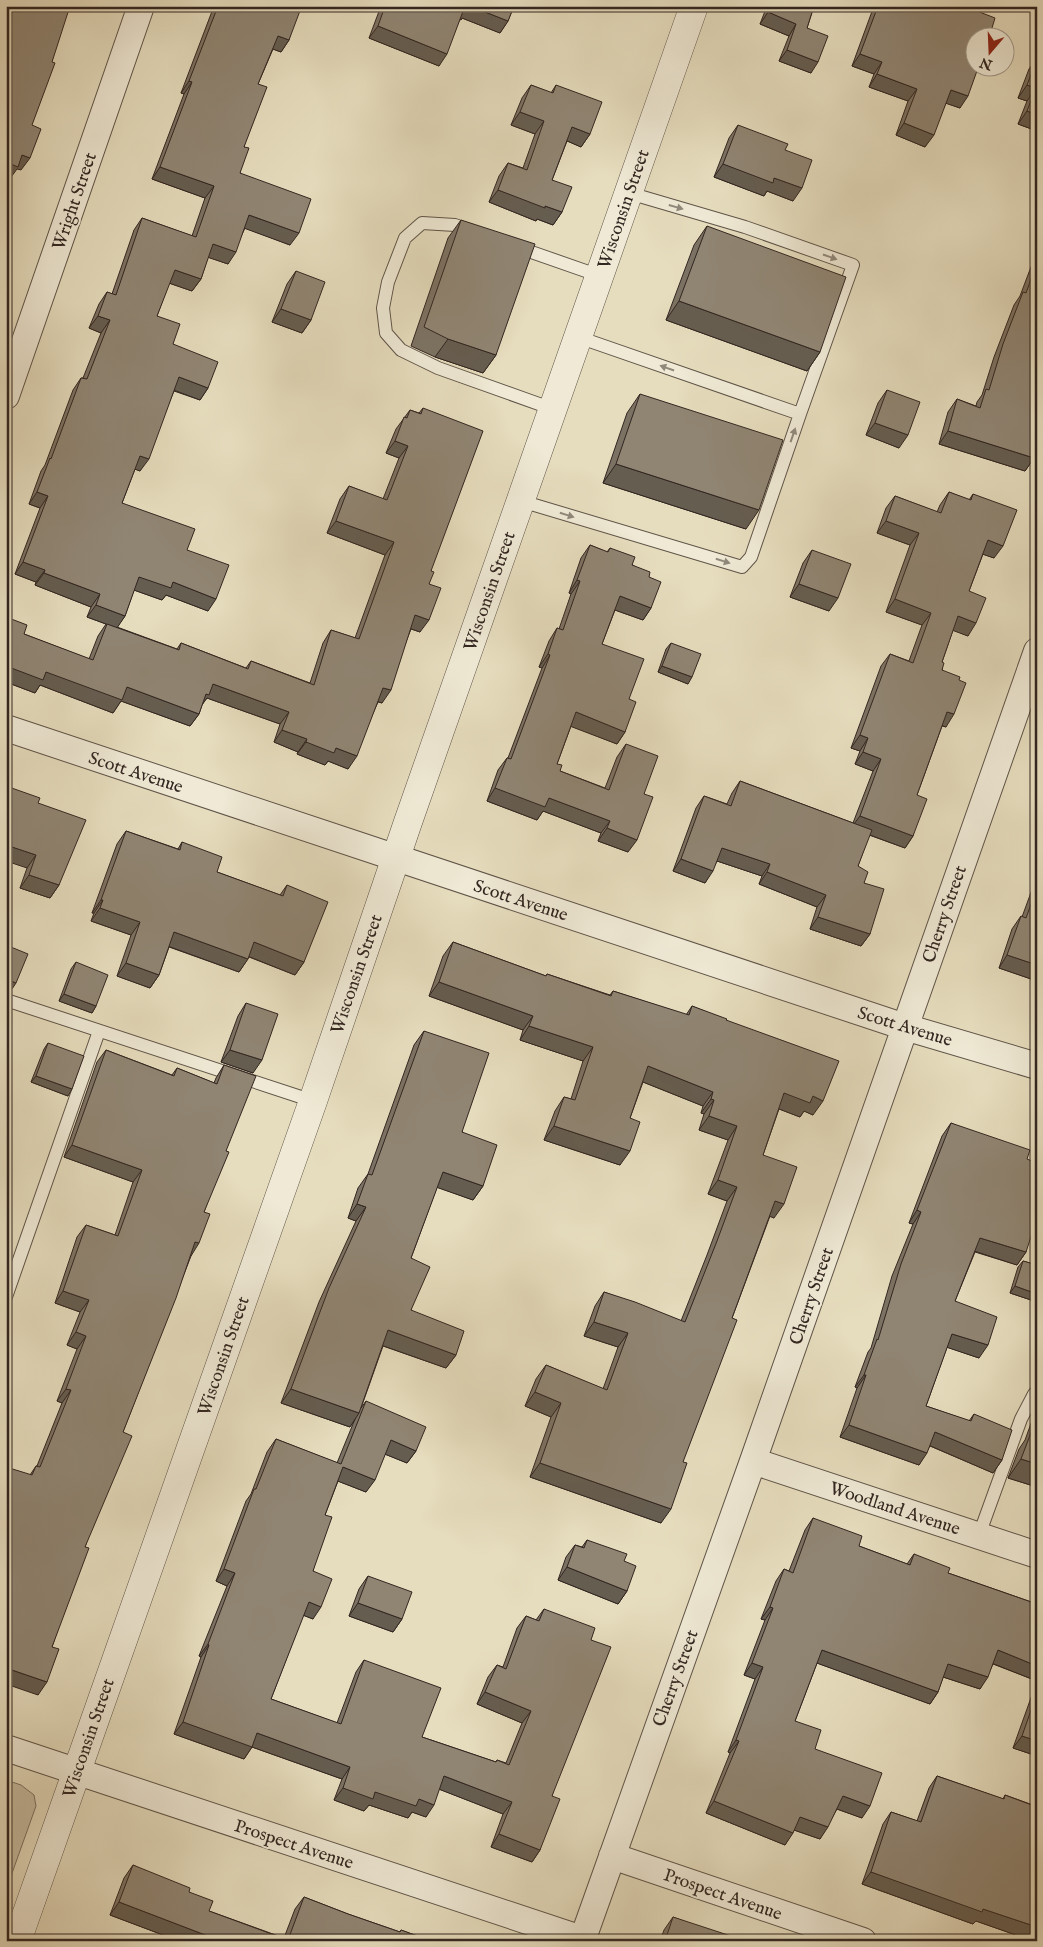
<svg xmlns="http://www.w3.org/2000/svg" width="1043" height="1947" font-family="'IM FELL English',serif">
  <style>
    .green { fill: #c7bea3; stroke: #7c7262 }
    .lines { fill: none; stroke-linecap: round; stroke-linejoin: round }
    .service-casing { stroke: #5f5448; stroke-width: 14 }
    .minor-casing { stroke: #5f5448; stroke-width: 28 }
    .tertiary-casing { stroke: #5f5448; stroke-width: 29 }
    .service { stroke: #efe9d5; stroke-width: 12 }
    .minor { stroke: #efe9d5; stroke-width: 26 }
    .tertiary { stroke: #efe9d5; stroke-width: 28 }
    .wall { fill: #7c7263; stroke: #322621 }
    .shaded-wall { fill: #655d50; stroke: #322621 }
    .building { fill: #908573; stroke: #322621 }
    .oneway { fill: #90887b }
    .labels { text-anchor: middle; stroke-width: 4; stroke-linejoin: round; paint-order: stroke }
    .street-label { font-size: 18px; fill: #322621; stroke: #efe9d5 }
  </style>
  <rect width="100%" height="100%" fill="#e6ddbe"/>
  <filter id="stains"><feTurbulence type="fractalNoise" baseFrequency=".004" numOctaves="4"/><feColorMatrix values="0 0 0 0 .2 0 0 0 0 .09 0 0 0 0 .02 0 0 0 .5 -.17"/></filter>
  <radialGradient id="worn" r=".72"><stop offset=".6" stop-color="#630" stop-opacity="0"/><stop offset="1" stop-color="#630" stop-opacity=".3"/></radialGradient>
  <path class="green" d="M6 1780 21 1785 34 1795 36 1806 6 1890Z"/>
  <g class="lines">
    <defs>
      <path id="service" d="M629 193 745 227 853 265 800 414
        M472 231 455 225 422 223 405 238 388 282 383 308 386 333 401 350 438 368 553 409
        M517 247 600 276
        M521 501 742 567 751 557 800 414 578 337
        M6 1000 313 1101
        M6 1297 99 1031
        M979 1535 1021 1419 1034 1394 1037 1393"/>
      <path id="minor" d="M6 396 141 6
        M6 728 905 1027 1037 1066
        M753 1461 1037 1555
        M6 1748 582 1939
        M612 1856 863 1941
        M582 1941 753 1461 1037 651"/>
      <path id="tertiary" d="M17 1941 313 1101 408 822 694 6"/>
    </defs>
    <use href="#service" class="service-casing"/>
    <use href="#minor" class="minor-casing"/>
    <use href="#tertiary" class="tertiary-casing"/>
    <use href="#service" class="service"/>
    <use href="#minor" class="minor"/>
    <use href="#tertiary" class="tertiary"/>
  </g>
  <path class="wall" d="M214 6H296L289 40 281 52 273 49 258 84 244 147 240 173 290 245 245 228 228 264 208 257 201 279 192 291 169 283 157 316 173 344 208 388 200 400 174 391 140 471 135 469 122 503 187 550 208 611 166 595 162 600 134 590 125 616 117 627 177 649 181 643 246 668 251 661 310 683 323 643 331 630 355 638 385 555 327 533 340 499 349 486 383 499 399 458 386 453 396 429 410 410 419 413 423 408 431 571 429 584 420 632 411 629 382 703 378 702 348 769 328 761 325 765 297 754 298 752 274 742 280 724 207 698 202 705 199 714 190 726 121 701 113 713 40 685 35 693 6 682V617L24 634 89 659 98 636 106 624 87 617 91 607 35 585 36 582 15 574 40 508 29 504 41 471 45 465 73 390 81 378H83L101 333 89 328 99 304 107 292 112 294 134 230 142 218 192 236 205 198 152 179 184 94 181 93Z
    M381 6H514L508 21 500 33 462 18 461 20 460 19 439 66 369 38Z
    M767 6H814L807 28 811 73 779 61 789 36 760 24Z
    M874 6H949L958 10 960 6V108L946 103 925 147 896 135 908 101 869 87 874 74 852 66Z
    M1037 58V131L1018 124 1027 101 1018 98 1029 69Z
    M531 85 551 93 556 85 590 134 581 147 567 141 552 180 562 212 553 225 537 219 536 221 489 202 499 176 508 163 523 168 535 134 511 125 522 98Z
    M738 125 793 201 767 191 764 196 714 177 729 138Z
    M461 220 496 355 483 373 435 357 411 346 448 238Z
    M707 226 820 352 807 371 666 320 694 245Z
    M1037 251V450L1034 458 1025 471 939 444 948 412 957 399 976 406 977 402 982 395 994 357 1014 305 1020 296Z
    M296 271 311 320 302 333 272 322 287 284Z
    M887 390 899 448 866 435 878 403Z
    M640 394 746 529 603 483 627 413Z
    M949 492 969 500 973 494 994 558 983 554 969 591 968 636 953 630 942 662 946 727 942 726 917 795 913 836 905 848 869 835 858 866 864 883 870 934 861 946 810 929 817 907 759 884 762 876 717 861 705 883 673 871 696 808 704 796 727 804 732 793 740 781 853 823 873 771 855 764 860 751 851 748 881 666 890 654 909 661 922 625 886 612 910 545 877 533 886 508 895 496 937 512 940 505Z
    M590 545 607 552 610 548 649 577 651 608 643 620 615 610 602 644 629 699 625 732 617 744 571 726 557 764 560 771 605 788 617 757 626 744 644 794 628 852 598 841 601 833 543 811 537 820 487 801 498 770 507 758H508L542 668 539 667 549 641 557 628 559 629 571 594 569 593 581 558Z
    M812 550 829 611 790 597 803 563Z
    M671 643 688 684 658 672 666 649Z
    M38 803 59 885 50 898 20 888 27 868Z
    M126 831 178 849 182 842 217 872 280 895 287 885 304 962 295 975 249 957 239 972 169 947 159 975 150 988 117 976 131 935 91 921 94 913H92L117 844Z
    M1037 876V981L999 968 1012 929 1021 916 1022 917Z
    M453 942 546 976 547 974 610 995 613 991 686 1015 692 1006 726 1020 813 1115 804 1111 800 1117 779 1109 763 1155 774 1218 770 1216 732 1318 661 1523 530 1477 551 1417 525 1406 536 1379 546 1365 603 1389 618 1347 584 1336 595 1306 604 1292 681 1321 707 1255 727 1201 708 1194 728 1140 699 1130 704 1114 701 1113 703 1106 643 1082 630 1118 620 1165 544 1140 555 1111 564 1097 571 1099 583 1061 520 1040 523 1030 429 996 443 956Z
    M76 962 96 1006 92 1013 59 1001 71 969Z
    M246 1003 253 1073 221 1062 238 1016Z
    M424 1031 483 1186 473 1200 437 1187 411 1258V1310L456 1355 446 1368 383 1346 361 1408 366 1401 416 1451 407 1463 385 1454 366 1492 338 1481 325 1515 313 1571V1619L303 1615 271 1699 337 1723 356 1672 364 1660 422 1737 496 1762 497 1760 506 1763 522 1723 477 1704 488 1677 497 1665 503 1667 517 1628 526 1616 536 1620 544 1609 591 1640 552 1796 540 1850 532 1862 491 1847 503 1814 439 1789 426 1817 412 1812 408 1818 369 1805 364 1811 334 1800 342 1779 252 1747 244 1759 174 1734 201 1657 199 1656 227 1586 216 1581 246 1501 251 1494 267 1452 276 1439 337 1463 355 1419 350 1427 281 1403 319 1302 356 1221 348 1218 358 1188 368 1174 414 1045Z
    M48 1043 68 1096 31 1082 44 1049Z
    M106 1050 172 1075 177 1068 214 1083 216 1078 224 1065 226 1151 204 1212 191 1256 123 1432 52 1647 38 1695 30 1475 36 1466H37L62 1403 57 1401 77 1349 67 1345 80 1312 55 1303 77 1237 86 1225 115 1235 133 1182 64 1157 97 1062Z
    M951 1123 1027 1159 1026 1252 1017 1265 975 1252 955 1301 979 1358 947 1347 926 1406 969 1421 974 1414 1002 1460 993 1473 930 1446 919 1465 840 1437 857 1388 855 1387 868 1352 871 1348 892 1276 913 1224 909 1223 942 1136Z
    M1023 1261 1037 1265V1302L1010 1293 1018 1267Z
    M1037 1407V1487L1008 1478 1019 1449 1025 1440Z
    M813 1518 859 1546 907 1564 914 1554 948 1573 1037 1604V1756L1013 1748 1037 1681 993 1664 980 1689 943 1677 938 1692 930 1704 817 1663 795 1721 862 1818 837 1809 820 1839 794 1830 785 1845 706 1813 730 1753 728 1752 755 1679 744 1675 765 1620 761 1619 776 1581 784 1569 789 1571 805 1530Z
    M587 1540 624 1561 627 1591 618 1604 558 1580 566 1557 575 1545 582 1547Z
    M368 1576 402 1619 393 1632 349 1616 359 1589Z
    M937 1776 1003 1799 1005 1795 1033 1805 1037 1793V1941H1033L976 1921 973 1924 862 1884 883 1824 891 1812 917 1821 929 1788Z
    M133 1865 189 1892 209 1911 284 1938 295 1909 304 1897 348 1914 400 1932 401 1930 431 1941H179L110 1915 124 1878Z
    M673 1917 736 1941H660L664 1930Z"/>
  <path class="shaded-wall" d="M465 6H470L508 21 500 33 462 18 461 20 457 18Z
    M768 12 796 24 789 36 760 24Z
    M378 26 447 54 439 66 369 38Z
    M278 36 289 40 281 52 270 48Z
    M787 50 818 62 811 73 779 61Z
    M860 54 882 62 874 74 852 66Z
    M877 74 917 89 908 101 869 87Z
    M189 81 192 82 184 94 181 93Z
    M1027 85 1036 88 1027 101 1018 98Z
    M951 90 968 96 960 108 942 102Z
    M1027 111 1037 115V131L1018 124Z
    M520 112 544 121 535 134 511 125Z
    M904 123 934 135 925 147 896 135Z
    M572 127 590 134 581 147 563 139Z
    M22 155 30 158 21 170 17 169 9 180 6 178V162Z
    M723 164 774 178 802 188 793 201 767 191 764 196 714 177Z
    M160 167 214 186 205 198 152 179Z
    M498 190 545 206 562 212 553 225 537 219 536 221 489 202Z
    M249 215 299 233 290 245 241 227Z
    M213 244 236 252 228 264 204 256Z
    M175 270 201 279 192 291 166 282Z
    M679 301 820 352 807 371 666 320Z
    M281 309 311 320 302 333 272 322Z
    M98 316 110 320 101 333 89 328Z
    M448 339 496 355 483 373 435 357Z
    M179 377 208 388 200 400 171 389Z
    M875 423 908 435 899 448 866 435Z
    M948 431 1034 458 1025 471 939 444Z
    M395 441 408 446 399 458 386 453Z
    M140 456 149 459 140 471 132 468Z
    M616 464 759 510 746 529 603 483Z
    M37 492 48 496 40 508 29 504Z
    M336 521 394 542 385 555 327 533Z
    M886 521 919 533 910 545 877 533Z
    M988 540 1003 546 994 558 979 553Z
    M23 562 45 570 36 582 15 574Z
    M44 573 100 594 91 607 35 585Z
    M139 577 173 582 216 599 208 611 166 595 162 600 131 589Z
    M577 580 580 581 571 594 569 593Z
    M799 584 838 598 829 611 790 597Z
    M620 596 651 608 643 620 612 609Z
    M895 599 931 613 922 625 886 612Z
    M96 605 125 616 117 628 87 617Z
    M415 615 429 620 420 632 406 627Z
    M958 616 976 623 968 636 949 629Z
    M548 654 550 655 542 668 539 667Z
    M6 666 46 672 127 687 199 714 190 726 121 701 113 713 40 685 35 693 6 682Z
    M662 666 692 677 688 684 658 672Z
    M213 684 289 712 280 724 207 698 200 707 198 706Z
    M383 688 391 690 382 703 374 700Z
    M576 712 625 732 617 744 567 725Z
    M947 712 954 714 946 727 938 724Z
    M282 730 307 739 298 752 274 742Z
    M860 735 868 738 860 751 851 748Z
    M306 742 336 748 357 756 348 769 328 761 325 765 297 754Z
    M863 752 881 759 873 771 855 764Z
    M495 788 549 798 610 821 601 833 543 811 537 820 487 801Z
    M860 816 913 836 905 848 851 828Z
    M607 828 637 840 628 852 598 841Z
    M6 845 36 855 27 868 6 861Z
    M722 848 770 864 762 876 714 860Z
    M681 859 713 871 705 883 673 871Z
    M767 872 826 895 817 907 759 884Z
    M29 875 59 885 50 898 20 888Z
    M101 900H103L94 913H92Z
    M100 908 140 922 131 935 91 921Z
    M818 917 870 934 861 946 810 929Z
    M174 932 248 959 239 972 165 945Z
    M254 942 304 962 295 975 245 955Z
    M1007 955 1037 965V981L999 968Z
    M126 963 159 975 150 988 117 976Z
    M6 979 16 983 12 989 6 987Z
    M439 982 533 1016 523 1030 429 996Z
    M64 994 96 1006 92 1013 59 1001Z
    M529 1026 593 1047 583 1061 520 1040Z
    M230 1050 262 1060 253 1073 221 1062Z
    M648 1066 713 1092 703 1106 638 1080Z
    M36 1076 72 1089 68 1096 31 1082Z
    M784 1093 813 1096 823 1101 813 1115 804 1111 800 1117 774 1107Z
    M711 1099 714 1100 704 1114 701 1113Z
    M709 1116 737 1126 728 1140 699 1130Z
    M554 1126 630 1151 620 1165 544 1140Z
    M72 1145 142 1170 133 1182 64 1157Z
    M443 1172 483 1186 473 1200 433 1186Z
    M718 1180 737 1187 727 1201 708 1194Z
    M775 1201 784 1204 774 1218 766 1215Z
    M357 1204 366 1207 356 1221 348 1218Z
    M917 1210 921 1212 913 1224 909 1223Z
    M980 1238 1026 1252 1017 1265 971 1250Z
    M195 1242 199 1243 191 1256 187 1254Z
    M1015 1286 1037 1294V1302L1010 1293Z
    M63 1291 89 1300 80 1312 55 1303Z
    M594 1322 628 1333 618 1347 584 1336Z
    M388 1330 456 1355 446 1368 378 1344Z
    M76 1332 86 1336 77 1349 67 1345Z
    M952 1334 988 1345 979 1358 943 1346Z
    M864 1375H866L857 1388 855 1387Z
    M66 1389 71 1390 62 1403 57 1401Z
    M291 1389 359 1413 350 1427 281 1403Z
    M535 1392 561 1403 551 1417 525 1406Z
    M849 1425 927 1453 919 1465 840 1437Z
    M935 1432 1002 1460 993 1473 926 1444Z
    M391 1440 416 1451 407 1463 382 1453Z
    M1021 1459 1037 1464V1487L1008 1478Z
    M540 1463 671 1509 661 1523 530 1477Z
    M343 1467 375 1480 366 1492 335 1480Z
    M567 1567 627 1591 618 1604 558 1580Z
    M224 1569 235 1573 227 1586 216 1581Z
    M309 1602 321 1607 313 1619 300 1614Z
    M358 1603 402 1619 393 1632 349 1616Z
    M770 1607 773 1608 765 1620 761 1619Z
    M208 1644 209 1645 201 1657 199 1656Z
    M822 1650 938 1692 930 1704 814 1662Z
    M998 1650 1037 1666V1681L989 1662Z
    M752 1663 763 1667 755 1679 744 1675Z
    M948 1664 988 1677 980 1689 940 1676Z
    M6 1668 47 1682 38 1695 6 1684Z
    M485 1692 531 1711 522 1723 477 1704Z
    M183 1722 257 1733 350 1767 342 1779 252 1747 244 1759 174 1734Z
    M1022 1736 1037 1741V1756L1013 1748Z
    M736 1740 739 1741 730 1753 728 1752Z
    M444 1776 512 1802 503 1814 436 1788Z
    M343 1788 375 1792 419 1799 434 1805 426 1817 412 1812 408 1818 369 1805 364 1811 334 1800Z
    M843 1796 870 1806 862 1818 834 1808Z
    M714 1801 793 1833 785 1845 706 1813Z
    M800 1817 828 1827 820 1839 791 1829Z
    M499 1834 540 1850 532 1862 491 1847Z
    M871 1872 983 1909 1037 1927V1941H1033L976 1921 973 1924 862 1884Z
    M119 1902 221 1941H179L110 1915Z"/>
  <path class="building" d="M9 6H70L52 62 55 63 32 125 41 129 30 158 22 155 18 167 6 162V14Z
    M218 6H296L301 8 289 40 278 36 258 84 267 87 244 147 249 148 240 173 311 199 299 233 249 215 236 252 213 244 201 279 175 270 157 316 180 324 173 344 218 362 208 388 179 377 149 459 140 456 122 503 195 529 187 550 229 565 216 599 173 582 171 588 139 577 125 616 96 605 100 594 44 573 45 570 23 562 48 496 37 492 50 458 51 459 81 378 87 379 110 320 98 316 107 292 116 295 142 218 196 237 214 186 160 167 192 82 189 81Z
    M385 6H470L469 8 465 6 447 54 378 26Z
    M470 6H514L508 21Z
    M770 6H814L807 28 828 36 818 62 787 50 796 24 768 12Z
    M878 6H949L959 10 961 6H964L995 18 989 38H976V68H978L968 96 951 90 934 135 904 123 917 89 877 74 882 62 860 54Z
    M1037 59V115L1027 111 1036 88 1027 85Z
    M531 85 553 93 556 85 602 102 590 134 572 127 552 180 572 187 562 212 545 206V208L498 190 508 163 527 170 544 121 520 112Z
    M738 125 788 144 785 150 812 160 802 188 774 178 773 183 723 164Z
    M461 220 535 244 496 355 448 339 424 327Z
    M707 226 846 277 820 352 679 301Z
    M1037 263V450L1034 458 948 431 957 399 980 408 986 389 989 390 1003 344 1023 292 1026 293Z
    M296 271 325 282 311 320 281 309Z
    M887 390 920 402 908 435 875 423Z
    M640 394 783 440 759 510 616 464Z
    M423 408 483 431 431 571 434 572 429 584 441 588 429 620 415 615 391 690 383 688 357 756 336 748 334 753 306 742 307 739 282 730 289 712 213 684 209 695 206 694 199 714 127 687 122 700 46 672 43 680 6 666V617L27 625 24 634 93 660 107 624 179 650 181 643 248 669 251 661 314 685 331 630 359 639 394 542 336 521 349 486 387 500 408 446 395 441 404 417 407 418 410 410 421 414Z
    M949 492 971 500 973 494 1017 510 1003 546 988 540 969 591 986 598 976 623 958 616 942 662 944 663 942 670 960 677 959 680 966 683 954 714 947 712 917 795 927 799 913 836 860 816 881 759 863 752 868 738 860 735 890 654 913 663 931 613 895 599 919 533 886 521 895 496 941 513Z
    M590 545 608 552 610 548 635 557 632 565 650 572 649 577 661 582 651 608 620 596 602 644 644 659 629 699 636 702 625 732 576 712 557 764 562 765 560 771 609 790 626 744 658 756 644 794 653 797 637 840 607 828 610 821 549 798 545 807 495 788 507 758 511 759 550 655 548 654 557 628 563 630 580 581 577 580Z
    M812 550 851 564 838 598 799 584Z
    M671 643 701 654 692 677 662 666Z
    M740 781 872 830 858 866 868 872 864 883 884 889 870 934 818 917 826 895 767 872 770 864 722 848 713 871 681 859 704 796 731 806Z
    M6 786 40 798 38 803 86 820 59 885 29 875 36 855 6 845Z
    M126 831 180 850 182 842 222 857 217 872 283 896 287 885 328 902 304 962 254 942 248 959 174 932 159 975 126 963 140 922 100 908 103 900H101Z
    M1037 888V965L1007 955 1021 916 1026 918Z
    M453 942 546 976 547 974 611 996 613 991 689 1015 692 1006 727 1019 726 1020 839 1061 823 1101 813 1096 810 1103 784 1093 763 1155 797 1167 784 1204 775 1201 732 1318 737 1320 683 1462 687 1463 671 1509 540 1463 561 1403 535 1392 546 1365 607 1390 628 1333 594 1322 604 1292 635 1302 685 1322 717 1241 737 1187 718 1180 737 1126 709 1116 714 1100 711 1099 713 1092 648 1066 630 1118 640 1122 630 1151 554 1126 564 1097 575 1100 593 1047 529 1026 533 1016 439 982Z
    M6 945 28 954 16 983 6 979Z
    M76 962 108 975 96 1006 64 994Z
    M246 1003 278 1014 262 1060 230 1050Z
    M424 1031 489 1053 462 1132 497 1145 483 1186 443 1172 411 1258 430 1267 411 1310 464 1331 456 1355 388 1330 359 1413 291 1389 329 1288 366 1207 357 1204 368 1174 372 1175Z
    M48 1043 84 1056 72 1089 36 1076Z
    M106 1050 174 1076 177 1068 217 1084 224 1065 256 1076 226 1151 229 1152 204 1212 210 1214 199 1243 195 1242 176 1298 123 1432 132 1436 85 1547 89 1548 52 1647 59 1649 47 1682 6 1668V1467L32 1475 36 1466 40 1467 71 1390 66 1389 86 1336 76 1332 89 1300 63 1291 86 1225 118 1236 142 1170 72 1145Z
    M951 1123 1030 1150 1027 1159 1037 1163V1218L1026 1252 980 1238 955 1301 997 1317 988 1345 952 1334 926 1406 971 1421 974 1414 1012 1430 1002 1460 935 1432 927 1453 849 1425 866 1375H864L877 1339 878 1340 901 1264 921 1212 917 1210Z
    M1023 1261 1037 1265V1294L1015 1286Z
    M366 1401 426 1427 416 1451 391 1440 375 1480 343 1467 325 1515 332 1517 313 1571 332 1579 321 1607 309 1602 271 1699 341 1724 364 1660 441 1688 422 1737 496 1762 497 1760 509 1765 531 1711 485 1692 497 1665 506 1669 526 1616 539 1621 544 1609 595 1628 591 1640 611 1647 552 1796 560 1799 540 1850 499 1834 512 1802 444 1776 434 1805 419 1799 416 1806 375 1792 373 1799 343 1788 350 1767 257 1733 252 1747 183 1722 209 1645 208 1644 235 1573 224 1569 254 1489H256L276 1439 341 1464Z
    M1037 1426V1464L1021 1459 1032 1430 1035 1432Z
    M813 1518 862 1536 859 1546 910 1565 914 1554 950 1568 948 1573 1037 1604V1666L998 1650 988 1677 948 1664 938 1692 822 1650 795 1721 821 1730 815 1749 882 1773 870 1806 843 1796 828 1827 800 1817 793 1833 714 1801 739 1741 736 1740 763 1667 752 1663 773 1608 770 1607 784 1569 793 1573Z
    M587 1540 627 1554 624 1561 636 1566 627 1591 567 1567 575 1545 584 1548Z
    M368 1576 412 1592 402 1619 358 1603Z
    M1037 1693V1741L1022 1736Z
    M937 1776 1004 1799 1005 1795 1037 1807V1927L983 1909 982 1912 871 1872 891 1812 921 1822Z
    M133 1865 190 1888 189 1892 213 1901 209 1911 288 1940 304 1897 348 1914 400 1932 401 1930 431 1941H221L119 1902Z
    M673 1917 737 1938 736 1941H665Z"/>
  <defs><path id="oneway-solid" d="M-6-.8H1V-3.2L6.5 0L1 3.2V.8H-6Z" transform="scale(1.25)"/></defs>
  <g class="oneway">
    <use href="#oneway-solid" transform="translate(676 207) rotate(16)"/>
    <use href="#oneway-solid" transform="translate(830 257) rotate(19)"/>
    <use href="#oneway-solid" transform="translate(667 368) rotate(-161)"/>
    <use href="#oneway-solid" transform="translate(793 435) rotate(-71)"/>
    <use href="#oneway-solid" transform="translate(567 515) rotate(17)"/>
    <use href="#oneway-solid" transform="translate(723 561) rotate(17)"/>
  </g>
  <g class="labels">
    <g class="street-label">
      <text transform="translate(74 201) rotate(-71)" y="6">Wright Street</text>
      <text transform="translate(623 209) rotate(-71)" y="6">Wisconsin Street</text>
      <text transform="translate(489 591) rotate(-71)" y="6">Wisconsin Street</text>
      <text transform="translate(136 772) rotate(18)" y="6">Scott Avenue</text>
      <text transform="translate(521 900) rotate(18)" y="6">Scott Avenue</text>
      <text transform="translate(944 914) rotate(-71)" y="6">Cherry Street</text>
      <text transform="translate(356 974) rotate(-71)" y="6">Wisconsin Street</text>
      <text transform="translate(905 1026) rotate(17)" y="6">Scott Avenue</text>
      <text transform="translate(811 1296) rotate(-71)" y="6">Cherry Street</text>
      <text transform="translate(223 1356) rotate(-71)" y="6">Wisconsin Street</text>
      <text transform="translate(895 1508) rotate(18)" y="6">Woodland Avenue</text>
      <text transform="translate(675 1678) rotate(-70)" y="6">Cherry Street</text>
      <text transform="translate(88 1738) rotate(-71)" y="6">Wisconsin Street</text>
      <text transform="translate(294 1844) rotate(18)" y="6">Prospect Avenue</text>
      <text transform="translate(723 1894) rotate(19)" y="6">Prospect Avenue</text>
    </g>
  </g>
  <rect width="1043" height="1947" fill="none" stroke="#e6ddbe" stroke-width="25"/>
  <rect x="8" y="8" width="1028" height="1932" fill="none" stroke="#322621" stroke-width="2.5"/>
  <rect x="12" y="12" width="1018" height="1922" fill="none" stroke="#322621"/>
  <g transform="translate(990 52) rotate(199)"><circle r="24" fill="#efe9d5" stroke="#a39b8d"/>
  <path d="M0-4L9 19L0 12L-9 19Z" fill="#8f2418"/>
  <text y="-8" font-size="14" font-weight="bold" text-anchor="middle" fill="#322621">N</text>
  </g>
  <rect width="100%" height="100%" filter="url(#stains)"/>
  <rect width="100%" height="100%" fill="url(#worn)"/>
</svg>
